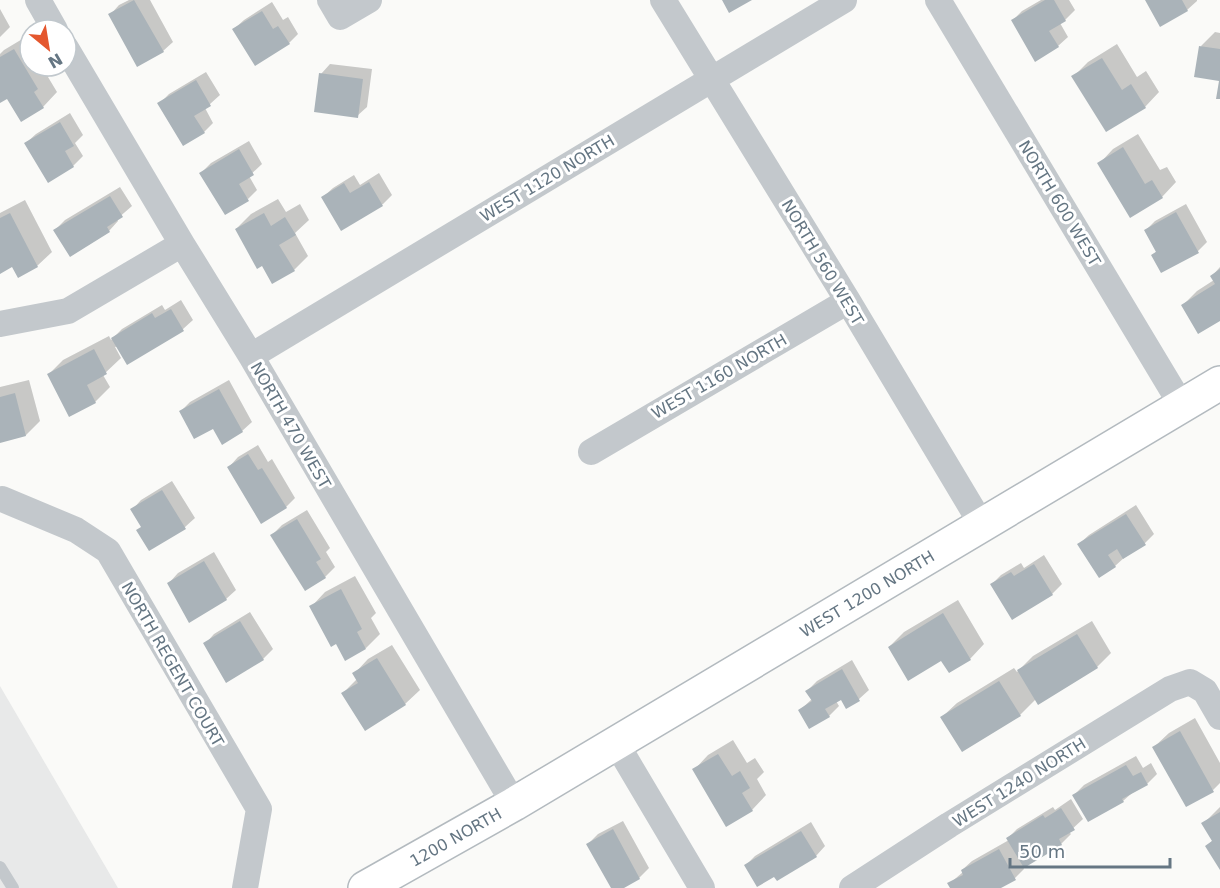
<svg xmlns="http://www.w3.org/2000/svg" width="1220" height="888" font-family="'DejaVu Sans',sans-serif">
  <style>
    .built { fill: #e8e9e9 }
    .shadow { fill: #0003 }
    .building { fill: #aab3b9 }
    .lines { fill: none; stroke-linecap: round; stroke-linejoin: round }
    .secondary-casing { stroke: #b3babf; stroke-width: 36 }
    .lane { stroke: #c3c8cc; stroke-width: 12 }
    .street { stroke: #c3c8cc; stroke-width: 26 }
    .secondary { stroke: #fff; stroke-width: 33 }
    .labels { text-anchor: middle; stroke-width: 6; stroke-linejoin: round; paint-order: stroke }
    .street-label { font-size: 16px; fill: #657683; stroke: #fff }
  </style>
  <rect width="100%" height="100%" fill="#fafaf8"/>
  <path class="built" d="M0 686 118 888H0Z"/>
  <path class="shadow" d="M129 0H150L173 42 163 51 110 15 119 5Z
    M1041 0H1069L1075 10 1065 20 1060 23 1068 37 1058 46 1012 21 1022 11Z
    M1147 0H1197V1L1187 10Z
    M272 2 283 20 288 17 298 34 289 43 234 29 244 20Z
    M0 9 10 27 0 37Z
    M1215 32 1220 33V79L1201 46Z
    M29 35 30 38V66H47L52 73 48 77 57 92 43 107 7 97 0 101V54L4 50Z
    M1117 44 1137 77 1146 71 1159 92 1145 107 1073 77 1088 62Z
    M330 64 372 69 367 107 357 116 321 74Z
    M206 72 220 95 210 104 205 108 213 123 204 132 159 104 169 94Z
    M70 113 83 135 75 143 83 156 73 166 49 180 26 143 36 134Z
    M1138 134 1160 170 1167 167 1176 182 1162 197 1099 164 1113 149Z
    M249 141 262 164 249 176 257 190 248 199 201 173 211 163Z
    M379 173 392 195 383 204 342 229 323 197 333 188 354 175 360 185Z
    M120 187 132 206 117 219 118 221 109 231 55 230 65 220Z
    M278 199 286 212 300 204 309 220 295 233 308 256 294 270 236 229 251 214Z
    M25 200 52 252 37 266 13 265 0 272V213Z
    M1186 204 1207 242 1198 251 1152 255 1157 251 1145 231 1155 221Z
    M1220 267V319L1183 305 1197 291 1214 280 1212 276Z
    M181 300 193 320 183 329 115 347 121 358 103 375 110 387 95 402 70 415 49 374 63 360 109 336 111 340 122 329 162 305 165 310Z
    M29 380 40 421 26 435 0 442V387Z
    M229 380 252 422 242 431 213 427 181 411 190 402Z
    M258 445 268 462 272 459 295 498 286 507 229 467 238 457Z
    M172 481 195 518 185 527 149 549 142 526 132 510 141 500Z
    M1136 505 1154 534 1145 543 1125 557 1115 566 1079 544 1089 535Z
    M307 510 330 548 326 552 335 567 325 577 272 535 282 525Z
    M214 552 236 590 226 599 169 583 178 573Z
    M1044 555 1062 584 1052 594 1012 618 992 584 1001 575 1021 563 1024 568Z
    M355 576 376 613 371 618 380 634 366 648 336 642 311 607 325 592Z
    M958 600 984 644 970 659 889 647 904 632Z
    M250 612 273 649 263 659 205 644 214 634Z
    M1092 621 1111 653 1097 667 1036 699 1020 715 942 717 957 703 1014 668 1017 672 1033 656Z
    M392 645 420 690 405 704 343 693 357 679 354 674 368 659Z
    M852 660 869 690 859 699 846 707 841 698 836 701 839 706 829 716 800 710 812 699 807 691 817 681Z
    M1195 718 1220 763V783L1213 790 1154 747 1169 733Z
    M733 740 747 763 755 758 764 772 757 779 766 795 752 810 694 770 708 755Z
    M1136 756 1143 768 1151 763 1157 774 1147 784 1132 793 1123 801 1074 795 1084 785Z
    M1071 799 1083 819 1069 832 1071 834 1061 844 1023 867 1024 869 1015 878 998 888H952L949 884 963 872 962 870 972 861 1009 840 1008 838 1017 829 1053 807 1055 810Z
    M1220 807V867L1207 846 1213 840 1203 824Z
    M623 821 649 868 639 878 621 888H612L588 844 598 834Z
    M811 822 825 846 816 856 774 875 746 865 755 856Z"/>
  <path class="building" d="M134 0 164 52 137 67 108 14Z
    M722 0H752L729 13Z
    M1045 0H1054L1066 21 1049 31 1059 47 1035 62 1011 20Z
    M1145 0H1182L1188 11 1160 27Z
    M262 11 273 29 278 26 290 44 255 66 232 29Z
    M1199 46 1220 49V99H1216L1219 81 1194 77Z
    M14 49 38 89 34 92 44 108 21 122 7 99 0 103V57Z
    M1102 58 1122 90 1131 84 1146 108 1106 132 1071 76Z
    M319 73 363 79 358 118 314 112Z
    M196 80 211 106 194 116 205 133 183 146 157 103Z
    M60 122 74 146 65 151 74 167 48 183 24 143Z
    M1123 147 1145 184 1152 180 1163 198 1130 218 1097 163Z
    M239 149 254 175 239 184 249 201 225 215 199 173Z
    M369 182 383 206 341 231 321 197 344 183 350 193Z
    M110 196 123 217 107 227 110 232 70 257 53 230Z
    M1176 212 1199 253 1161 273 1151 255 1156 252 1144 230Z
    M10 213 38 267 18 278 12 267 0 274V218Z
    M264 213 271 226 285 217 296 235 279 245 295 271 272 284 262 266 257 269 235 229Z
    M1220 269V321L1198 334 1181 305 1215 284 1210 276Z
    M171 309 184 331 127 365 111 338 152 313 155 318Z
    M94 349 107 374 87 385 96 403 69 417 47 374Z
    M219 389 243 432 222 445 213 429 194 439 179 411Z
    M15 393 26 436 0 443V397Z
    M248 454 258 470 262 468 287 508 261 524 227 467Z
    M162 490 186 529 149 551 136 530 141 527 130 509Z
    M1126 514 1146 545 1123 559 1117 549 1108 555 1116 567 1099 578 1077 544Z
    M297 519 321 559 316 562 326 578 305 591 270 535Z
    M204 561 227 600 189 623 167 583Z
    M1034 564 1053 595 1012 620 990 584 1011 572 1014 576Z
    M341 589 362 629 357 632 366 649 345 661 336 644 331 647 309 606Z
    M943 613 971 660 949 673 941 661 908 681 888 647Z
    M240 621 264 660 226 683 203 643Z
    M1077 634 1098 668 1038 705 1017 670Z
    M377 658 406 705 365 731 341 693 358 683 352 673Z
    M842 669 860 701 846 709 841 700 825 709 830 717 809 729 798 710 812 701 805 691Z
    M999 681 1021 716 962 752 940 717Z
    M1180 731 1214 792 1186 807 1152 747Z
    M718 754 732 776 740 771 750 788 742 793 753 811 726 827 692 769Z
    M1126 765 1133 776 1141 772 1148 785 1122 799 1124 802 1088 822 1072 795Z
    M1061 808 1075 830 1059 839 1062 845 1024 868 1006 838 1043 815 1045 818Z
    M1220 812V870L1205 846 1212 841 1201 823Z
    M613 829 640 879 624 888H611L586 844Z
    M801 831 817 857 777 881 774 877 757 887 744 865Z
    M999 849 1016 880 1001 888H950L947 883 963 875 961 870Z"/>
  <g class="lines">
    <defs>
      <g id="secondary">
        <path id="s1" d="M365 888 514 804 1220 383"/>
      </g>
    </defs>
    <use href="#secondary" class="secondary-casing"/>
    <path class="lane" d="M0 867 13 888"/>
    <path class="street" d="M38 0 55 30
      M330 0 340 17 369 0
      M663 0 848 301 982 525
      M938 0 1182 406
      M66 48 182 244 251 356 514 804
      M0 324 68 311 182 244
      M251 356 844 0
      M591 452 848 301
      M2 499 76 530 108 551 259 809 245 888
      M616 743 702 888
      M852 888 949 825 1170 689 1190 682 1205 691 1220 717"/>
    <use href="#secondary" class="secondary"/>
  </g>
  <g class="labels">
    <g class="street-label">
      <text transform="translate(547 178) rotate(-31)" y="6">WEST 1120 NORTH</text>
      <text transform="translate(1060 203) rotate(59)" y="6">NORTH 600 WEST</text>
      <text transform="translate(823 262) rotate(59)" y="6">NORTH 560 WEST</text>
      <text transform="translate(719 376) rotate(-30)" y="6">WEST 1160 NORTH</text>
      <text transform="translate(291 425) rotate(60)" y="6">NORTH 470 WEST</text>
      <text dy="6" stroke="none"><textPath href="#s1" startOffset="582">WEST 1200 NORTH</textPath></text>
      <text transform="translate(173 664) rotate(60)" y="6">NORTH REGENT COURT</text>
      <text transform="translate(1019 782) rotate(-32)" y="6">WEST 1240 NORTH</text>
      <text dy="6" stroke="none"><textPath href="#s1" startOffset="104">1200 NORTH</textPath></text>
    </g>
  </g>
  <g transform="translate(48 48) rotate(150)"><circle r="28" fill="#ffffff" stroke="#c1c8cd" stroke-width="1.5"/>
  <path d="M0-4.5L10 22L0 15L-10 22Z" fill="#e4572e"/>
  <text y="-9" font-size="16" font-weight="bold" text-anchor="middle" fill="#657683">N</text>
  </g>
  <path d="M1010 858v9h160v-9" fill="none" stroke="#657683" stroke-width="3"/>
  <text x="1019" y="858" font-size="18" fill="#657683" stroke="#ffffff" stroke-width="4.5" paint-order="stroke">50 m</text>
</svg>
